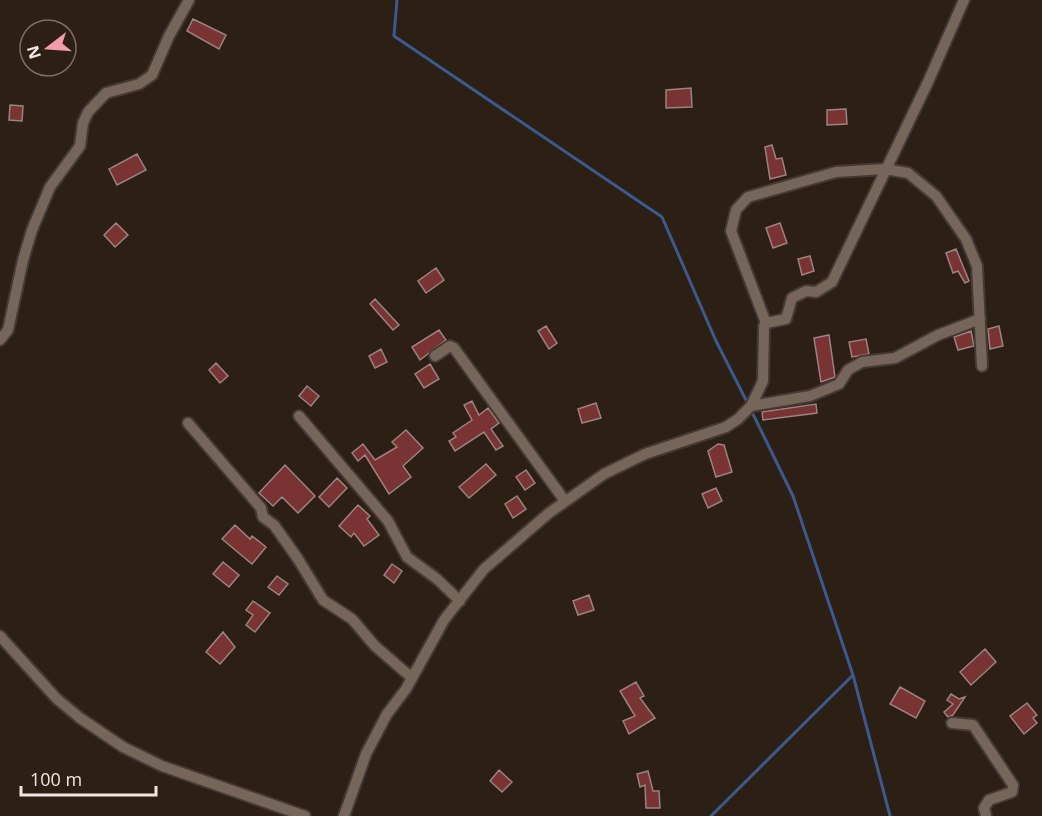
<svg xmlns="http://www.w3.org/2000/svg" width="1042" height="816" font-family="'Open Sans',sans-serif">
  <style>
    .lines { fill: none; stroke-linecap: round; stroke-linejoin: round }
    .stream { stroke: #3a5a91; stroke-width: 3 }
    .building { fill: #793333; stroke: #9a8381; stroke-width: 1.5 }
    .minor-casing { stroke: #443a33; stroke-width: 14 }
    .minor { stroke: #766659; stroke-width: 10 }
  </style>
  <rect width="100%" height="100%" fill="#2c1f14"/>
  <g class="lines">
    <path class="stream" d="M397 0 394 36 662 217 716 341 748 404
      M751 410 793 496 853 675 890 816
      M711 816 852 676"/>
  </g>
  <path class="building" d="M193 19 226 35 219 49 187 31Z
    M691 88 692 107 666 108V90Z
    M10 105 23 106 22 121 9 120Z
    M846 109 847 124 827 125V110Z
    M772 145 776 159 782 158 786 175 770 179 765 147Z
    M137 154 146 170 117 185 109 169Z
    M116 223 128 235 115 247 104 235Z
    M780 223 787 243 773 248 766 228Z
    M956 249 969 281 965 283 958 271 953 273 946 253Z
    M810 256 814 271 802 275 798 259Z
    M436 268 444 280 426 293 418 281Z
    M375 299 399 325 393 330 370 304Z
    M546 326 557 343 549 349 538 331Z
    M999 326 1003 346 990 349 988 329Z
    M439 330 446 340 420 360 412 347Z
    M971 331 974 346 958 350 954 337Z
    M829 335 835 377 821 382 814 338Z
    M866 339 869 354 852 357 849 342Z
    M381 349 387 362 375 368 369 356Z
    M216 363 228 376 220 383 209 370Z
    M430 364 439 379 424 388 415 374Z
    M307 386 319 396 311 406 299 396Z
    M472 401 479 415 488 408 499 423 491 429 503 446 496 450 484 432 455 451 449 441 456 437 453 433 472 420 464 405Z
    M596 403 601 418 582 423 578 409Z
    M816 404 817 413 763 420 762 412Z
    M406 430 423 448 403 466 411 477 389 494 365 455 358 461 352 453 363 444 375 460 397 447 392 442Z
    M718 444 724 445 732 472 716 477 708 451Z
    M486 464 496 475 469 498 459 487Z
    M285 465 315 496 298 513 282 497 273 506 259 493Z
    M526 470 535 483 525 490 516 477Z
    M337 478 347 488 329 507 319 497Z
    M716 488 722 501 708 508 702 494Z
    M517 496 526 509 513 518 505 504Z
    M358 505 370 516 367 519 379 535 364 546 354 533 351 537 339 526Z
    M235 525 250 539 252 536 266 547 252 564 222 539Z
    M223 562 239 575 229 587 213 574Z
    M392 564 402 571 394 583 384 575Z
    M277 576 288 584 279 595 268 587Z
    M589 595 594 610 578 615 573 601Z
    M253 601 270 613 255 632 246 625 253 615 246 610Z
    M223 632 235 647 220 664 206 652Z
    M985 649 996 662 971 685 960 672Z
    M636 682 644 696 640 698 655 718 629 734 623 721 635 716 620 691Z
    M900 687 925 701 916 718 890 704Z
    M951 694 959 699 965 697 953 715 948 717 944 712 953 704 947 700Z
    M1027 703 1037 715 1033 718 1037 723 1024 734 1010 716Z
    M499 770 512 782 502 792 490 781Z
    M648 771 653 791H659L660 808H646L645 785 640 787 637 774Z"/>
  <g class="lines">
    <defs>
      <path id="minor" d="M766 323 731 231 736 210 748 197 836 172 885 169 908 173 936 196 966 239 977 266 982 366
        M0 340 8 330 23 260 32 230 50 187 80 146 83 123 88 112 106 93 139 84 152 75 169 36 189 0
        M435 356 450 346 454 348 565 501
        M751 406 810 396 839 384 848 370 862 362 895 358 938 335 980 319
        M299 416 388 521 407 557 437 579 460 601
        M188 423 261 508 263 517 274 525 298 559 323 600 352 619 375 646 412 678
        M0 636 57 699 80 718 123 747 162 766 305 816
        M952 723 973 725 1013 785 1012 792 989 800 984 808 986 816
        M344 816 366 754 387 714 406 689 444 620 484 569 549 513 604 474 645 454 726 427 738 419 751 406 763 381 764 326 766 323 786 319 792 298 806 291 816 292 832 282 928 82 964 0"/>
    </defs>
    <use href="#minor" class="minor-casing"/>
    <use href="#minor" class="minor"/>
  </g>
  <g transform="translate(48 48) rotate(253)"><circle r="28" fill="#2c1f14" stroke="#7a6f65" stroke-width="1.5"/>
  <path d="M0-4.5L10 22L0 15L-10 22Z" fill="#f39aab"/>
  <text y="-9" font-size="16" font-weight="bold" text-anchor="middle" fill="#f0e6df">N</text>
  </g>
  <path d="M21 786v9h135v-9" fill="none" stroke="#f0e6df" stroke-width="3"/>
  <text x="30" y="786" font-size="18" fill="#f0e6df" stroke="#2c1f14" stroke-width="4.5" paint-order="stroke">100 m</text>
</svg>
